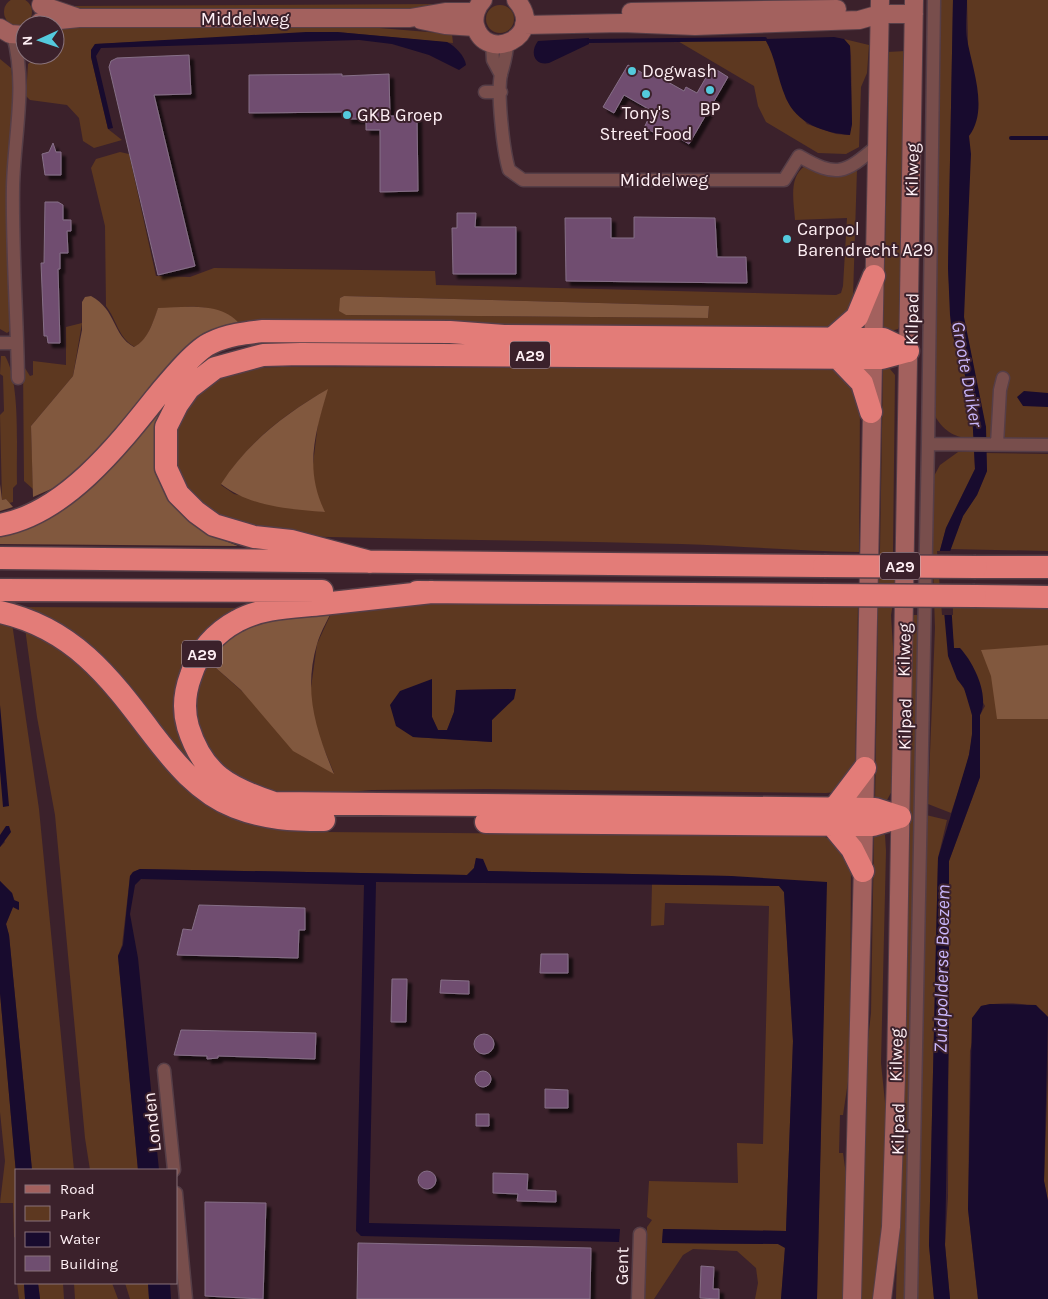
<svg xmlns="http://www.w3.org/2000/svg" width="1048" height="1299" font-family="Karla,sans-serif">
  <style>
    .green { fill: #5d3820; fill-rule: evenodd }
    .forest { fill: #81583e }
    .water { fill: #180b2e }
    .pier { fill: #3b212b }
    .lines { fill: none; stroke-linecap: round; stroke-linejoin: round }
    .stream { stroke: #180b2e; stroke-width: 4 }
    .building { fill: #6f4e70; stroke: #866f87; filter: url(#shadow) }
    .street-casing { stroke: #563e47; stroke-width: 15 }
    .secondary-casing { stroke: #563e47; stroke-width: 20 }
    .highway-casing { stroke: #563e47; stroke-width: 25 }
    .street { stroke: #784e4c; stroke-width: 12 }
    .secondary { stroke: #a3615e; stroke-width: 18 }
    .highway { stroke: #e37c78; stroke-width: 22 }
    .highway-bridge-casing { stroke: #563e47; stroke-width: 25; stroke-linecap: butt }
    .highway-bridge { stroke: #e37c78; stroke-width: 22 }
    .poi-dot { fill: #54cadd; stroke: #3b212b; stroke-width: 2 }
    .labels { text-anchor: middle; stroke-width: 4; stroke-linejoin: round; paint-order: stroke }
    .shield { fill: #3b212b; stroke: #c4b1b8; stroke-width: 1 }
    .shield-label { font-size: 16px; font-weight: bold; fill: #feeff4 }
    .street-label { font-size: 18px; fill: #feeff4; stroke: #3b212b }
    .poi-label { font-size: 18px; fill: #feeff4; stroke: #3b212b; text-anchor: start }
    .water-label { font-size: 19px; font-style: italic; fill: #c9b6fb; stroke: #3b212b }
  </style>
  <defs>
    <filter id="shadow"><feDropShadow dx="4.5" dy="4.5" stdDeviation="1" flood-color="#0009"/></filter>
  </defs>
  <rect width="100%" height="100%" fill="#3b212b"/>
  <path class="green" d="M4 12a14 14 0 1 1 28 0a14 14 0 1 1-28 0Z
    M941 0H953L948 268 952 333 968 42 967 0H1048V439H986V427L970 399 974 439C956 438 944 432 935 416Z
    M444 4 397 11 85 13 71 6Z
    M486 19a14 14 0 1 1 28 0a14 14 0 1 1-28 0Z
    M343 25 452 34 453 43 337 32 95 44 91 50V57L108 129 122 140 94 148 83 141 79 118 67 105 30 100 26 96 28 64 39 55H55V41L62 26Z
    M765 39 774 55 786 99 807 124 836 134 849 135 852 124 851 56 850 46 844 39 869 45 867 73 861 87 859 147 846 154 818 153 766 122 758 106 754 86 676 40Z
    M906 51 902 321 898 329 883 333 888 122 887 52Z
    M0 59 11 68 14 92 7 178 11 330 7 333 0 329Z
    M120 152 129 154 156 276 190 277 214 268 435 271 436 285 836 295 841 293 843 286 847 218 795 220C794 203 788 177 805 166L857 169 853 297 841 327 734 332 244 331C212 301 199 306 158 309 153 322 148 340 135 347 118 338 117 320 106 306L105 226 91 168 96 159ZM344 296 709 306 708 318 346 315 340 298Z
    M82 323 73 376 31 426 33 489 24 481 23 365 30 376 33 375V361L66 365V327Z
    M1 356H5C21 383 16 450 17 484L13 488V502L9 503 6 499 2 500 0 415 4 411 3 376 0 374Z
    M282 367 833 368 840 370 860 401 859 552C800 551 741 546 681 544 544 540 406 540 269 535L237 529 189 498 179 477 173 447 179 421 191 400 209 385 224 375 245 368ZM327 390 318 423 312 472 315 490 324 512 234 494 221 485C247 443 285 413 327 390Z
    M883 369H890L895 375 893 551 898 576 891 615 895 680 893 789 887 800 875 803 878 615 874 576 880 551Z
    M974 451 975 469 946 528 939 554 957 679C989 716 964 773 951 813L928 804 935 628 932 537 934 476 940 465 958 452Z
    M986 453 1048 454V551L950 549 963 516 977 495 987 471Z
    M367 602 858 605 855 769 837 792 826 793 487 789 372 790 311 795 272 791 240 779 221 767 211 754 196 722 198 677 208 661 334 773 317 732 310 695 317 644 335 605ZM432 679V717L438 730H447L454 712 457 690 516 689 492 720V742L413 737Z
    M8 607 255 608 179 693 205 781 139 708Z
    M1048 607V1017C1036 1000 1000 1002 981 1006L970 1051 968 1209 978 1299H950L945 1245 948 1197 949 861 980 777V715L985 706 954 648 950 608Z
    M911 615H919L904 1299H896Z
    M0 618 12 623 39 809 74 1170H32L9 935 6 924 13 907 18 910 12 893 0 881V847L5 842 0 835Z
    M25 628 52 640 113 698 168 771 198 798 275 828 324 832 823 836 837 843 851 863 850 1068 843 1115H840L839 1153H843L848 1189 844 1299H817L826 893 731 876 488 871 476 858 474 868 467 875 140 869 133 872 130 876 122 945 118 956 138 1170H90L85 1138 55 815 37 717Z
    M926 815 947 820 938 858 929 1245 934 1299H917Z
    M874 834 885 835 886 851 881 1063 887 1122 883 1237 873 1299H860L863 1084 871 1013Z
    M652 884 779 886 784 892 793 1041 786 1231 663 1229 662 1243 778 1244 785 1247 781 1299H755L758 1283 756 1268 737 1251 693 1249 683 1255 654 1299H645L647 1227 652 1220 647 1217 649 1181 738 1183 737 1143 763 1144 769 906 665 903 664 925 651 926Z
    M0 993 16 1173V1238L14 1237 13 1203H0L5 1161 0 1112Z
    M1048 1074V1201L1044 1181Z
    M17 1283H24L25 1299H19Z
    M38 1283H63L64 1299H40Z
    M74 1283H112L118 1299H75Z
    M125 1283H148L149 1299H130Z"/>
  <path class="forest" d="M91 296C117 310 112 335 134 347 148 340 153 322 158 308 186 307 229 300 244 331L233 330 74 474 58 486 33 497 31 426 73 376 82 330V302L85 297Z
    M344 296 709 306 708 318 346 315 339 311 340 298Z
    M177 384 160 430 208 534 238 546 0 544V533L30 521Z
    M328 389C315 433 304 469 325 512 288 509 251 507 221 484 247 443 286 413 328 389Z
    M0 484 2 500 6 499 13 507 0 511Z
    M335 605C329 617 321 631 317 644 303 692 316 730 334 774L293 751 241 690 208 661 219 645 267 615Z
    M1048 645V719H997L991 676 981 650Z"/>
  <path class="water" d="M953 0H967C967 12 965 27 967 39 972 68 989 110 969 136L971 154 964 317 986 427 987 471 977 495 963 516 948 557 954 648H960C974 663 990 696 980 715V777L949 861V1028L945 1245 950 1299H934L929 1245 938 858 969 755 972 734V715L964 688 957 679 948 656 939 554 946 528 975 469 972 411 966 379 952 333 950 315 948 268Z
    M306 32H337L447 42C455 46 465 56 466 65L459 70 429 55 392 44 359 40 101 48 96 56 113 128 108 129 91 57V50L95 44Z
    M834 37 844 39 850 46 852 124 850 135C824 133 796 123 786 98 777 78 776 58 765 39Z
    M589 38V44L549 63C535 66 529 53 538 41Z
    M1024 391 1048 393V407L1023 406 1017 397Z
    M432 679V717L438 730H447L454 712 456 690 516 689 514 699 492 720V742L413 737 396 726 390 705 400 691Z
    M0 705 9 806 3 807 0 771Z
    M6 826H9L11 832 0 847V835Z
    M476 858 483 859 488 871 731 876 827 882 817 1299H781L785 1248 778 1244 662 1243 663 1229 786 1231 793 1041 784 892 779 886 376 882 369 1223 620 1229 619 1242 361 1236 356 1231 364 885 141 879 135 885 130 914 138 958 159 1170H138L118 956 123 945 130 876 133 872 140 869 467 875 474 868Z
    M0 881 12 893 14 900 19 902V910L13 907 6 924 9 935 32 1170H16V1173L0 993Z
    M990 1004 1036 1005 1048 1017 1044 1181 1048 1201V1299H978L968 1209 972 1018 981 1006Z
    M24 1283H38L40 1299H25Z
    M148 1283H170L171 1299H149Z"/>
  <path class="pier" d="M937 551H952L953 615H942Z"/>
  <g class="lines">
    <path class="stream" d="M589 41 765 39
      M1011 138H1048"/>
  </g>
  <path class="building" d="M189 55 191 94 154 95 195 266 158 275 109 67 111 61 117 58Z
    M628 65 648 76 650 72 684 91 686 87 697 93 712 67 728 77 689 144 662 128 658 134 644 128 652 111 624 95 614 113 603 107Z
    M342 74V76L389 74 390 116H417L418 191 380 192V130H366V119H347V112L249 113V75Z
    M53 143 56 152H61V175H45L42 154 49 152Z
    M45 202H58L63 205V220H71V231H67L68 253H60V269H58L60 343H48L47 336H44L41 263H44Z
    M457 213H476L475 227H516V274H453L452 228H457Z
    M634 217 715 218 717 257H746L747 283 566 281 565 218H611V238H634Z
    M199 905 305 908V930H299L298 958 177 955 183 929 192 930Z
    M541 954H568V973H540Z
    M392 979H407L406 1022H391Z
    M441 980 469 981V994L440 993Z
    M181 1030 316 1033 315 1059 218 1056V1058L207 1059V1056L174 1055Z
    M474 1044a10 10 0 1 1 20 0a10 10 0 1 1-20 0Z
    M475 1079a8 8 0 1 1 16 0a8 8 0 1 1-16 0Z
    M545 1089 568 1090V1108H545Z
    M476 1114H489V1126H476Z
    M418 1180a9 9 0 1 1 18 0a9 9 0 1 1-18 0Z
    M493 1173 528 1174 527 1190 556 1191V1202L517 1201 518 1194 493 1193Z
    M205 1202 266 1203 263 1299 205 1296Z
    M358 1243 591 1248 590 1299H357Z
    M701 1266 714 1267 713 1289H719V1299L700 1298Z"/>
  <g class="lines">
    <defs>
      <path id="street" d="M13 35C27 86 14 135 13 187 12 250 17 314 18 378
        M507 43C507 55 504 63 501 74 497 93 503 150 509 170L523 180H784L799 156C837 178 844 174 877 146
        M492 44 493 60 501 75
        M485 92H501
        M0 343H17
        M928 444 1048 445
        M997 444 1000 390 1003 378
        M164 1070 174 1170
        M176 1193 186 1299
        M638 1299 640 1234
        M911 1299 928 444 934 0"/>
      <path id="secondary" d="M483 0C477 6 473 16 475 25 485 65 548 36 516 0
        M41 5 76 17
        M631 12 837 9
        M421 20 445 25 475 27
        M40 22 79 18H410L445 12H475
        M524 25 622 23 695 26 859 20 880 14H914
        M0 28 10 34 25 35
        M852 1299 864 825 880 0
        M882 1299 891 1227 896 1076 914 0"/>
      <path id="highway" d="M833 338 857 317 874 276
        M837 357 862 383 871 412
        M0 525C66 513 120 443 159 394 170 381 195 350 211 343 227 335 245 333 263 331L450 332 504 336 873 339H883L908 351
        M0 558 824 566
        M370 562 291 541 254 537 214 525 196 512 178 494 166 468V427L177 405 189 388 215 368 263 355 301 354 882 358 908 351
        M976 567H1048
        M0 590 322 591
        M417 592 823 595
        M432 592C396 596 359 600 322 604 295 607 262 607 237 621 216 632 198 652 191 675 185 691 183 710 188 727 203 775 229 788 274 803L875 809 900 817
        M975 596 1048 597
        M0 612C72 628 109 676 151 732 174 762 199 793 235 807 266 819 292 820 324 820
        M834 809 865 768
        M486 822 873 825 900 817
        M832 825 852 849 863 871"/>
    </defs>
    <use href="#street" class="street-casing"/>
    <use href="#secondary" class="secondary-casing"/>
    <use href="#highway" class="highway-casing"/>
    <use href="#street" class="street"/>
    <use href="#secondary" class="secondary"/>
    <use href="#highway" class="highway"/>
    <defs>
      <path id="highway-bridge" d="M824 566 976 567
        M823 595 975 596"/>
    </defs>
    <use href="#highway-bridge" class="highway-bridge-casing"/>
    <use href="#highway-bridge" class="highway-bridge"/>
  </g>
  <g class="poi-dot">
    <circle cx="632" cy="71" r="5"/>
    <circle cx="710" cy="90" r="5"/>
    <circle cx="646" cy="94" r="5"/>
    <circle cx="347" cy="115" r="5"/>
    <circle cx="787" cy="239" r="5"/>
  </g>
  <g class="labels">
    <g class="shield">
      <rect x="510" y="341.5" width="40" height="27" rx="4"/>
      <rect x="880" y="552.5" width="40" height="27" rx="4"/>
      <rect x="182" y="640.5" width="40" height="27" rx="4"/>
    </g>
    <g class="shield-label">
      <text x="530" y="361">A29</text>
      <text x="900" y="572">A29</text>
      <text x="202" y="660">A29</text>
    </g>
    <g class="street-label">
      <text x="245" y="25">Middelweg</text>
      <text transform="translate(912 170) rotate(-89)" y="6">Kilweg</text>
      <text x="664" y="186">Middelweg</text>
      <text transform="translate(912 319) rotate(-89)" y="6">Kilpad</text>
      <text transform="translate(904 650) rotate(-89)" y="6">Kilweg</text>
      <text transform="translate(905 724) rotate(-89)" y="6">Kilpad</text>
      <text transform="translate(896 1055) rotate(-89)" y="6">Kilweg</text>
      <text transform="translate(152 1122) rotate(-96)" y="6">Londen</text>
      <text transform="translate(898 1129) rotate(-89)" y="6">Kilpad</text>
      <text transform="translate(622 1266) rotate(-89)" y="6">Gent</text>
    </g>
    <g class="poi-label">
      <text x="642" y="77">Dogwash</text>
      <text x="710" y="115" text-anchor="middle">BP</text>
      <text x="646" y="119" text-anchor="middle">Tony's<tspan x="646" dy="21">Street Food</tspan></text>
      <text x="357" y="121">GKB Groep</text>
      <text x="797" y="235">Carpool<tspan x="797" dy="21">Barendrecht A29</tspan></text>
    </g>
    <g class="water-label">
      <text transform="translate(968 374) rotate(80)" y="7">Groote Duiker</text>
      <text transform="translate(941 969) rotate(-89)" y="7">Zuidpolderse Boezem</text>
    </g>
  </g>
  <rect x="15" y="1169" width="162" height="115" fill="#3b212b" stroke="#89737b"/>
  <rect x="25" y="1185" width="25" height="8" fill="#a3615e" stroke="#89737b"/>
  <text x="60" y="1194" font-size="15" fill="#feeff4">Road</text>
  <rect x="25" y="1206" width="25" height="15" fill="#5d3820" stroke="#89737b"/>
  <text x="60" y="1219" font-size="15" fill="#feeff4">Park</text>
  <rect x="25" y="1232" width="25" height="15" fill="#180b2e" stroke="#89737b"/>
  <text x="60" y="1244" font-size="15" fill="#feeff4">Water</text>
  <rect x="25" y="1256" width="25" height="15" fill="#6f4e70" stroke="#89737b"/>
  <text x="60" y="1269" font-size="15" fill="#feeff4">Building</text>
  <g transform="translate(40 40) rotate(267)"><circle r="24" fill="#3b212b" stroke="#89737b"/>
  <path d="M0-4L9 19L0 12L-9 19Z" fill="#54cadd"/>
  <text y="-8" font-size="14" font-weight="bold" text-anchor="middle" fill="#feeff4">N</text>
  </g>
</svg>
